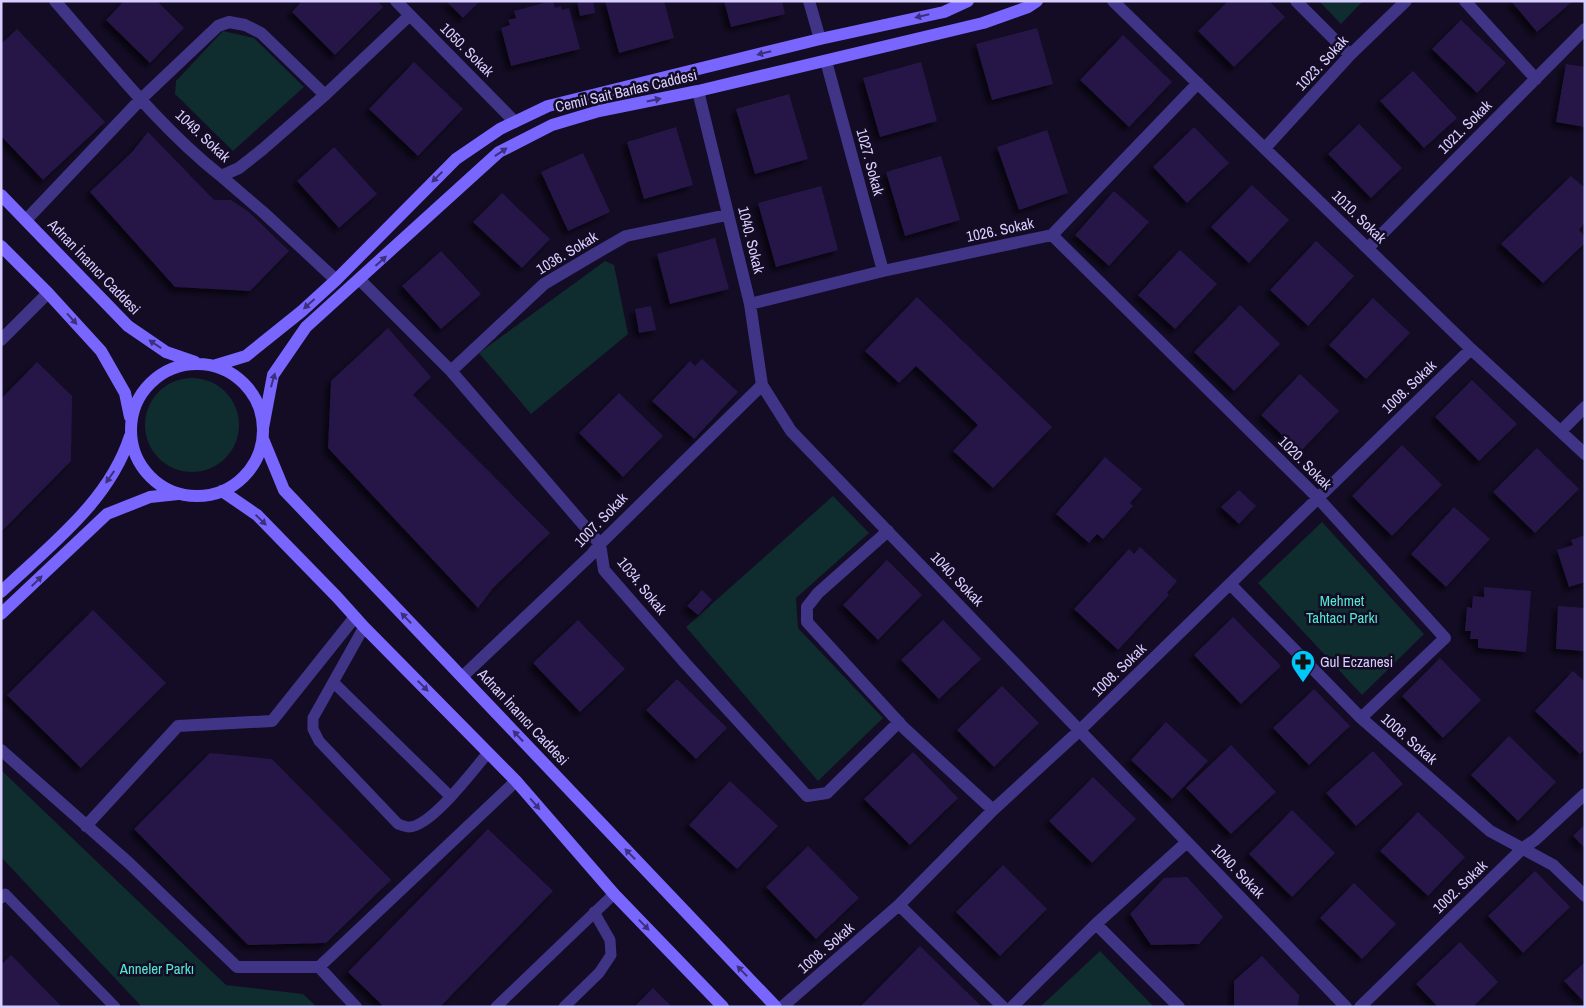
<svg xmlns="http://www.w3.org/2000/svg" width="1586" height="1008" font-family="'Archivo Narrow',sans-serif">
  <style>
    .green { fill: #0f2c2e }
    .building { fill: #251746; filter: url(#shadow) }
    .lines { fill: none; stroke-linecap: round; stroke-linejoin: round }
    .lane { stroke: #3f3486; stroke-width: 11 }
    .street { stroke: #3f3486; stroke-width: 12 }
    .secondary { stroke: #7966ff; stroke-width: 12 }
    .oneway { fill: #3c307c }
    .labels { text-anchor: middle; stroke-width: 5; stroke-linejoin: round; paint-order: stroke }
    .street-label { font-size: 15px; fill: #d9cfff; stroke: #130c24 }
    .park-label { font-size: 15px; fill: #52e8d2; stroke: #130c24 }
    .poi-label { font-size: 15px; fill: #d9cfff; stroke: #130c24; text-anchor: start }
  </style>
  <defs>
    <filter id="shadow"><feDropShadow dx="-4.5" dy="4.5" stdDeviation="2.5" flood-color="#0009"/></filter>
  </defs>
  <rect width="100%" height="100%" fill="#130c24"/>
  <path class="green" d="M1319 1H1363L1341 24Z
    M223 31 254 38 304 87 233 151 175 94 176 81Z
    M605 261 614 265 628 334 531 414 479 353Z
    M145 425a47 47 0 1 1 94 0a47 47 0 1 1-94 0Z
    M833 496 869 533 796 598 798 628 883 718 818 781 686 627Z
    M1322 522 1424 634 1362 695 1258 583Z
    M1 770 226 985 303 994 317 1007H142L1 857Z
    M1100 951 1154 1007H1040Z"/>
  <path class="building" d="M124 1H157L184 28 150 63 106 20Z
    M302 1H377L383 7 335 55 292 12Z
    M446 1H480L463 18Z
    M551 1H553L555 8 561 6 562 10 569 8 580 49 511 66 501 28 510 25 508 20 516 18 514 11Z
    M577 1H593L595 13 580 16Z
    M605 1H664L674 38 619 53Z
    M724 1H782L785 14 731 27Z
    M1228 1H1269L1285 17 1234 67 1198 31Z
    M1511 1H1573L1537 32Z
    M1461 20 1506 63 1477 93 1432 49Z
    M1037 28 1053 84 992 100 976 44Z
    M17 29 105 122 43 180 1 136V44Z
    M1123 35 1172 82 1129 127 1080 80Z
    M414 62 463 109 418 156 369 109Z
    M921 62 937 121 880 137 863 78Z
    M1566 64 1585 67V127L1556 122Z
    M1413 71 1457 118 1424 148 1380 101Z
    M789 94 808 159 755 174 736 109Z
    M1359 124 1402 168 1371 198 1328 154Z
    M676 127 693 185 644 199 627 142Z
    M1194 127 1229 163 1187 203 1153 167Z
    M1047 130 1068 193 1019 210 997 147Z
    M148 132 214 200H231L249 212 289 251 250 291 175 287 90 192 132 152Z
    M334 147 377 194 339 228 297 181Z
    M583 153 610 212 568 231 541 172Z
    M941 156 960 220 905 236 886 172Z
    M1571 176 1585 188V222L1579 230 1585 237V243L1543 283 1501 244Z
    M1252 185 1289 220 1249 263 1211 227Z
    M821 186 838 250 776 267 758 203Z
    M1114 191 1149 222 1109 266 1075 235Z
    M502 193 550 239 522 268 473 222Z
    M715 238 729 289 670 304 657 254Z
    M1316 241 1354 276 1308 326 1270 290Z
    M1180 250 1217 284 1175 329 1138 295Z
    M441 251 481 294 441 329 402 286Z
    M917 297 1052 427 993 488 953 451 978 425 916 366 899 383 865 351Z
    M1373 298 1410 333 1366 379 1329 345Z
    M1240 305 1280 344 1234 391 1194 352Z
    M651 306 656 330 639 333 635 309Z
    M388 328 431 377 413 395 550 533 493 588 478 608 328 448 331 381Z
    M702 359 738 392 694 439 652 401 690 361 695 366Z
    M37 362 72 396 71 461 1 532V399Z
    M1300 374 1339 411 1300 452 1261 415Z
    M1472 380 1517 424 1479 461 1435 417Z
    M619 393 663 436 623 477 579 433Z
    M1402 445 1442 485 1392 536 1352 496Z
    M1537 448 1579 489 1535 533 1493 492Z
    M1105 457 1142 489 1130 503 1133 506 1103 539 1097 534 1089 543 1056 514Z
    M1239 490 1256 506 1239 524 1221 507Z
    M1454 507 1490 539 1446 587 1411 554Z
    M1585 535V582L1569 587 1557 550 1573 545 1571 540Z
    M1140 547 1177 581 1167 593 1169 595 1118 650 1074 609 1129 549 1134 554Z
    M887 560 922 595 878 640 843 605Z
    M1484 587 1531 591 1526 652 1478 648V639H1470L1471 631H1465L1467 607 1472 608 1473 596 1484 597Z
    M702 590 712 600 698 615 687 606Z
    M1558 606 1585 608V651L1556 649Z
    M93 610 166 683 81 768 7 695Z
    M1233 617 1281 666 1241 704 1194 655Z
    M578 620 625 669 580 712 533 663Z
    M943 620 981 659 939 699 901 660Z
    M1440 658 1481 700 1443 738 1402 696Z
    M1573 671 1585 682V749L1580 754 1535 711Z
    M677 679 727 728 696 759 646 710Z
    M1002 686 1039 723 994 767 957 730Z
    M1314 689 1350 726 1309 765 1273 728Z
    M1166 722 1208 761 1172 799 1131 760Z
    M1509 736 1556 782 1518 821 1471 775Z
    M1231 745 1276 792 1231 834 1186 788Z
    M1373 751 1403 784 1356 826 1326 793Z
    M913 752 958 798 910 845 864 799Z
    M210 753 272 759 391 880 326 943 248 945 134 829Z
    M1093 777 1136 819 1092 863 1049 821Z
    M730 781 778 826 737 869 689 825Z
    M1292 810 1335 853 1292 897 1249 854Z
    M1418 812 1465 857 1428 896 1380 851Z
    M1585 824V848L1573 836Z
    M488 829 553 891 440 1007H384L348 972Z
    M808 846 859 898 816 939 766 887Z
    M1003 865 1047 909 1000 956 956 912Z
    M1535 871 1570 907 1523 953 1488 916Z
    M1187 877 1223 917 1199 944 1151 945 1130 914 1164 878Z
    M1354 883 1396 924 1362 959 1320 918Z
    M1460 942 1498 982 1473 1007H1438L1416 984Z
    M920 946 982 1007H860Z
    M11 955 62 1007H1V965Z
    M1262 956 1299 995 1298 1007H1234V981Z
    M1585 962V1003L1564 981Z
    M653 988 672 1007H634Z"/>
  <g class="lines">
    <path class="lane" d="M364 627 313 718V729L319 741 398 824C401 825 406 827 409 827 432 826 473 770 488 753
      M333 682 451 797
      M1 898 5 894 115 1007
      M496 1007 614 894
      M564 1007 599 973 611 955 610 940 594 912"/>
    <path class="street" d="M55 1C107 60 159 127 221 176L239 168 263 149 325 95 410 15
      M396 1 515 122
      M809 1 820 39
      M1113 1 1471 349 1585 454
      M1296 1 1350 55
      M1465 1 1536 79
      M826 61 883 271
      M698 91 750 304 762 385 791 431 1346 1007
      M1265 148 1350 55 1406 1
      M221 176 264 213 336 280
      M26 220 141 99 218 26 229 22 245 25 261 33 325 95
      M1052 235 1318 498 1445 638 1361 718
      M1368 248 1585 29
      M360 280 451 371 600 544 604 570 686 664 807 796 827 793 899 722
      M750 304 883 271 1052 235 1198 83
      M1 340 48 293
      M451 371 544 284 593 255 626 236 727 215
      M1561 431 1585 407
      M888 531 818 593 807 607V622L904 728 993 810
      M1230 584 1361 718 1490 831 1553 865 1585 896
      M462 677 591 555 600 544 762 385
      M1 750 129 863 237 967H319L516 781
      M86 826 178 726 272 721 355 617
      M899 905 1003 1007
      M1096 924 1179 1007
      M319 967 356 1007
      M782 1007 899 905 993 810 1079 731 1471 349
      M1012 1007 1096 924 1187 842
      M1360 1007 1523 848 1535 840 1585 794"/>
    <path class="secondary" d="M1 195 128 326 166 352 195 362
      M1 246 48 293 101 351 125 393 130 417
      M131 430a66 66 0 1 1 132 0a66 66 0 1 1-132 0Z
      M213 366 246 356 302 311 336 280 456 159 500 129 548 106 820 39 944 12 968 1
      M263 428 273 375 306 327 499 152 552 125 599 111 698 91 983 23 1028 7 1037 1
      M263 439 284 490 776 1007
      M222 491 257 515 337 597 364 627 516 781 614 894 723 1007
      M1 592C49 546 109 502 130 436
      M1 614 107 514 150 497 178 494"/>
  </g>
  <defs><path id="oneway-solid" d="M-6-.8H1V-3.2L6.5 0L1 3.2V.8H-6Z" transform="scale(1.25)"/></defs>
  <g class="oneway">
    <use href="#oneway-solid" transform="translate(922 16) rotate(167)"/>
    <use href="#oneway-solid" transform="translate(764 53) rotate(166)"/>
    <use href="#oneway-solid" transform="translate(654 100) rotate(-12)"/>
    <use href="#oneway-solid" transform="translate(501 152) rotate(-34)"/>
    <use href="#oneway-solid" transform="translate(437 177) rotate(135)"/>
    <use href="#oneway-solid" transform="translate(381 261) rotate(-42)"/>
    <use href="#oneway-solid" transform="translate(309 304) rotate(138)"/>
    <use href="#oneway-solid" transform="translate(72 319) rotate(48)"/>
    <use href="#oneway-solid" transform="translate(155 344) rotate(-146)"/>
    <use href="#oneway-solid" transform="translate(273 380) rotate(-74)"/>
    <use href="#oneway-solid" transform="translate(110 477) rotate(125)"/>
    <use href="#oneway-solid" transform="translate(261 520) rotate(44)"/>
    <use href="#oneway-solid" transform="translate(37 581) rotate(-44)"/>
    <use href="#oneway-solid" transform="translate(406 618) rotate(-134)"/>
    <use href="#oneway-solid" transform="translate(423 686) rotate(45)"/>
    <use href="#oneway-solid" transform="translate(518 736) rotate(-133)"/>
    <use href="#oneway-solid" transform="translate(535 804) rotate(49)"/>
    <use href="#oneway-solid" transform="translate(630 854) rotate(-134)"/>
    <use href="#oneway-solid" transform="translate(644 925) rotate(46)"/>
    <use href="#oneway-solid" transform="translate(742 971) rotate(-134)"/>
  </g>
  <defs>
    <symbol id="pharmacy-pin" viewBox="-11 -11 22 30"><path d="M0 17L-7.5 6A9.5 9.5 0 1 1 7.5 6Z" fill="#00c7fa" stroke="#130c24"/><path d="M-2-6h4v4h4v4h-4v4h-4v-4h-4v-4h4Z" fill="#111"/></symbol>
  </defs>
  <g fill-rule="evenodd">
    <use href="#pharmacy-pin" x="1289" y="648" width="28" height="38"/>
  </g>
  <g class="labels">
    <g class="street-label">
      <text transform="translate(467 50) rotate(45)" y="5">1050. Sokak</text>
      <text transform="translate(1322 63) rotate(-47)" y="5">1023. Sokak</text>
      <text transform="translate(626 91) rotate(-13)" y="5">Cemil Sait Barlas Caddesi</text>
      <text transform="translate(1465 127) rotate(-45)" y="5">1021. Sokak</text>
      <text transform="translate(203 136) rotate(43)" y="5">1049. Sokak</text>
      <text transform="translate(870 162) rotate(75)" y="5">1027. Sokak</text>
      <text transform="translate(1359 217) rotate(44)" y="5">1010. Sokak</text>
      <text transform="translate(1000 230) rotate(-12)" y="5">1026. Sokak</text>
      <text transform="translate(751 240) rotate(76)" y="5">1040. Sokak</text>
      <text transform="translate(567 253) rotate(-31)" y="5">1036. Sokak</text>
      <text transform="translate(94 267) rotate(46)" y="5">Adnan İnanıcı Caddesi</text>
      <text transform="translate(1409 387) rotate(-44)" y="5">1008. Sokak</text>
      <text transform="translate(1305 463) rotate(45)" y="5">1020. Sokak</text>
      <text transform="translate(601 520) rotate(-46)" y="5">1007. Sokak</text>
      <text transform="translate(957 579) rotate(46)" y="5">1040. Sokak</text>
      <text transform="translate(642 586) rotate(51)" y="5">1034. Sokak</text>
      <text transform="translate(1119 670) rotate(-44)" y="5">1008. Sokak</text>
      <text transform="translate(523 717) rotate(47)" y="5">Adnan İnanıcı Caddesi</text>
      <text transform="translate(1409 739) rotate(41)" y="5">1006. Sokak</text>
      <text transform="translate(1238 871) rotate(46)" y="5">1040. Sokak</text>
      <text transform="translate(1460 887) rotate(-44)" y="5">1002. Sokak</text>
      <text transform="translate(826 948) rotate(-41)" y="5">1008. Sokak</text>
    </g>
    <g class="park-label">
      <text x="1342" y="606">Mehmet<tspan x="1342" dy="17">Tahtacı Parkı</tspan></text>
      <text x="157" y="974">Anneler Parkı</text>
    </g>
    <g class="poi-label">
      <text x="1320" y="667">Gul Eczanesi</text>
    </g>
  </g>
  <rect width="1586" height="1008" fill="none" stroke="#d9cfff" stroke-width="5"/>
</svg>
